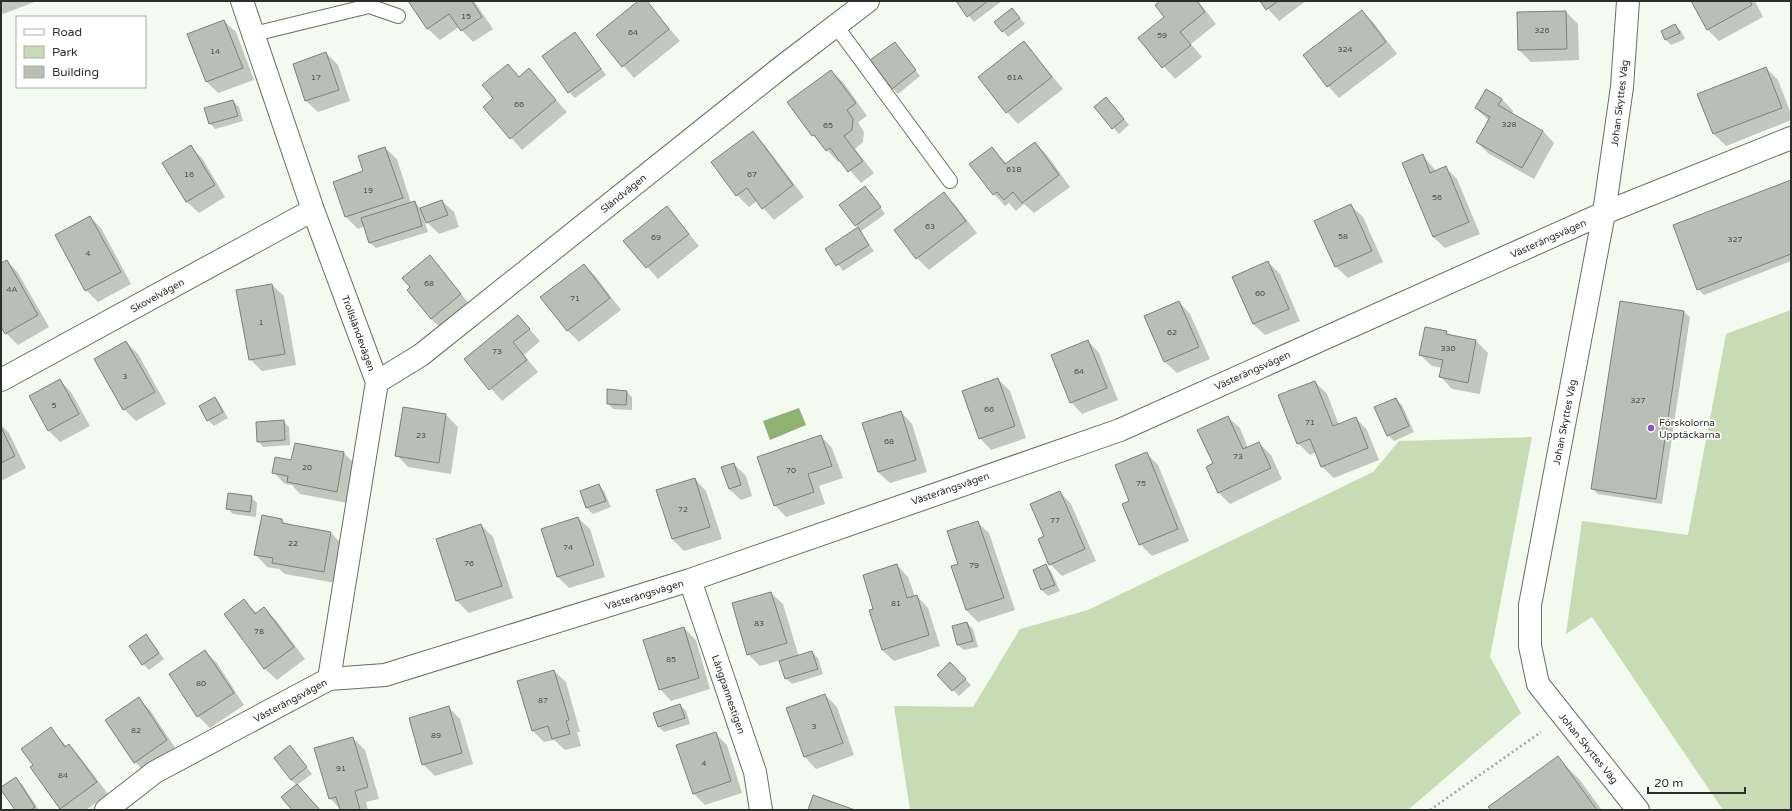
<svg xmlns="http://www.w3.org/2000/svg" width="1792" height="811" font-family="'Varela Round',sans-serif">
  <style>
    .green { fill: #c7dcb5 }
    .water { fill: #8fb172 }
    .shadow { fill: #0003 }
    .building { fill: #b9bfb5; stroke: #7d8279 }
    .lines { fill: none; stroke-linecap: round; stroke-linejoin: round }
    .service-casing { stroke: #696e65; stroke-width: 16 }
    .minor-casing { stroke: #696e65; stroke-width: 24 }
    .path { stroke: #a1a69e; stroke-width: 2.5; stroke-dasharray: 2 3; stroke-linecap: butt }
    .service { stroke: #fff; stroke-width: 14 }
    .minor { stroke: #fff; stroke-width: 22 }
    .poi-dot { fill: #9350c4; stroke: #fff; stroke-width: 1.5 }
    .labels { text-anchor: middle; stroke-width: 3.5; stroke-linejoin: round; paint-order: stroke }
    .number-label { font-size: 8px; fill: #4f524d }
    .street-label { font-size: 10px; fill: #2c2e2a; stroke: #fff }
    .poi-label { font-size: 10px; fill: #2c2e2a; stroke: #fff; text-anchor: start }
  </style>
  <rect width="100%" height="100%" fill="#f4faef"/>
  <path class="green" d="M1791 310V810H1723L1592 617 1566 634 1582 521 1688 535 1726 334Z
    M1532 437 1490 657 1521 713 1408 810H910L894 706 973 707 1020 629 1088 610 1373 472 1399 441Z"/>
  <path class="water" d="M799 408 806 425 770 440 763 421Z"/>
  <path class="shadow" d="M1 1H37L3 14 1 12Z
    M409 1H474L493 29 473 42 459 27 440 40 428 29Z
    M639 1H646L680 41 634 78 597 35Z
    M957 1H1002L974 22Z
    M1161 1H1198L1216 24 1191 44 1202 57 1175 79 1139 38 1165 17Z
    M1261 1H1306L1279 21Z
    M1692 1H1755L1763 17 1719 41 1707 29Z
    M1012 9 1025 24 1008 37 1003 31Z
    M1362 12 1374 23 1397 54 1339 98 1328 86Z
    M1566 12 1578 24 1579 60 1531 62 1519 50 1518 13Z
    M224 21 236 32 254 80 218 93 207 82 188 34Z
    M1675 25 1681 31 1685 39 1671 45 1666 40Z
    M575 33 606 75 575 98 569 92Z
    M1024 42 1063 89 1018 124 1007 112Z
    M894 43 920 76 898 94 892 88Z
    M326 53 338 65 350 101 318 112 306 101 294 65Z
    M508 65 520 78 529 70 567 112 522 150 484 107 495 98Z
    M1766 68 1778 80 1791 114V120L1726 146 1714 134 1699 95Z
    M831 71 843 82 867 116 858 122 864 132 863 142 855 149 874 173 861 183 841 160 838 162 813 135Z
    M1502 99 1513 111 1512 114 1543 131 1554 143 1534 179 1489 154 1477 142 1489 121 1476 108Z
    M233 101 239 107 243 121 215 129 210 123Z
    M1112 104 1129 125 1119 134 1095 107Z
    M752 132 764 144 804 197 774 220 757 201 749 207 737 195 712 162Z
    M1035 143 1047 155 1070 187 1034 213 1024 204 1016 211 1009 203 1005 206 994 194 971 164 992 148 1007 164Z
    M191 147 202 158 225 197 199 213 187 202 164 163Z
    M385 148 397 159 411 203 414 202 421 209 442 201 454 212 459 227 439 234 427 222 423 213 422 214 428 232 376 248 370 243 365 226 358 229 346 217 334 182 364 172Z
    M1423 156 1436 171 1445 167 1457 179 1480 234 1445 248 1433 237Z
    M1791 181V261L1704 295 1698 289Z
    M870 193 885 214 860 232 874 251 843 271 827 249 859 228 856 225Z
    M944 194 955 205 977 233 929 270 917 258 896 230Z
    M1351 206 1363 217 1383 262 1348 278 1336 267 1316 221Z
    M667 207 699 246 658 279 625 241Z
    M90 217 101 228 131 284 98 302 86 290Z
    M430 257 472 307 443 330 431 319Z
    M7 261 18 273 49 327 18 345 6 333 1 325V265Z
    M1268 262 1280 274 1300 321 1265 335 1253 324Z
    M584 265 596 277 621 310 579 342 568 331 542 297Z
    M272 285 284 296 296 365 262 371 250 359Z
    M1179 302 1190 314 1210 359 1177 373 1165 362Z
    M1621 302 1684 312 1690 317 1662 504 1598 494 1593 489Z
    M518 316 540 341 524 355 538 372 502 401 465 359Z
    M1446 332 1450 336 1476 341 1488 353 1480 394 1452 389 1441 377 1442 368 1432 366 1420 355Z
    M1088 341 1099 353 1118 400 1082 414 1071 402Z
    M126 342 138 354 166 404 136 421 124 409 96 360Z
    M998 379 1010 391 1026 438 991 450 980 438Z
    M59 380 71 392 90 426 60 442 48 430Z
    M1315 382 1327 394 1339 425 1356 418 1367 430 1379 460 1334 478 1322 467 1316 452 1310 455 1298 443Z
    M627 392 632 397V410L613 409 608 403Z
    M215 398 220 404 228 418 214 426 208 420Z
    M1396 399 1402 405 1414 432 1394 441 1388 435Z
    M404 408 446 415 458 427 451 474 408 467 397 455Z
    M901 412 912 424 927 472 890 483 878 472Z
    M1228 417 1240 428 1248 448 1259 443 1271 455 1282 479 1230 504 1218 492 1214 464Z
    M283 421 289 427 290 445 263 447 258 441Z
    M1 425 9 433 26 468 1 481Z
    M821 436 832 448 843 478 819 486 825 504 786 517 775 505Z
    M295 444 344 453 356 465 348 503 300 494 292 485 285 484 273 472 292 461Z
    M1146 453 1158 465 1189 541 1152 556 1140 544 1131 501Z
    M734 464 746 476 752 496 741 500 729 489Z
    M695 479 706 491 722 539 684 551 672 539 657 491Z
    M599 485 604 491 611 507 593 514 587 508 581 491Z
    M1060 492 1071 504 1096 561 1062 576 1050 564Z
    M251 497 257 503 256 517 233 514 227 508Z
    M578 518 590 529 605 577 569 588 558 577Z
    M282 520 287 525 330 532 342 544 336 583 285 574 279 569 267 567 256 555Z
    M977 522 989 533 1015 610 978 622 966 610 953 567 959 565Z
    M481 525 493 537 513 598 469 613 457 601 437 540Z
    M897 565 908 577 915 597 917 596 928 608 940 646 894 661 882 650 875 609Z
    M1046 566 1051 571 1060 591 1048 596 1042 590 1034 571Z
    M771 593 783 604 799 657 812 652 818 658 823 674 792 684 786 678 795 656 760 666 748 654Z
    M244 601 257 613 264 608 276 620 305 659 277 680 265 669 225 614Z
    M967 623 973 629 978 647 964 650 958 645Z
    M684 628 696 640 710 689 671 701 660 689Z
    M146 636 164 659 149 670 143 664Z
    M205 652 217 663 244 705 210 728 198 716Z
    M956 669 971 685 959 696 938 675Z
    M554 671 566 682 580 732H577L581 746 565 750 554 740 544 742 533 731Z
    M825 695 837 707 854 755 816 769 805 757 787 709Z
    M138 699 150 710 178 752 147 774 135 762 106 720Z
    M680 705 686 711 690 724 664 732 659 727Z
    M448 707 460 719 473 764 435 776 423 764Z
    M51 728 67 747 69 745 80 757 108 794 86 810H63L31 767 34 765Z
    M716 734 727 745 742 793 705 805 693 793Z
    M353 738 365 750 379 799 366 802 368 810H341L330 798Z
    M290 746 312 774 297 785 319 810H293L297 785 291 780Z
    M1558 758 1579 779 1602 810H1492Z
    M16 779 22 784 39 810H16Z"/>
  <path class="building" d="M408 1H472L482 17 461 31 449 14 427 29Z
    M638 1H647L669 29 622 67 596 35Z
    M956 1H988L967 17Z
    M1160 1H1197L1205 12 1180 32 1191 45 1162 68 1138 38 1164 17 1155 5Z
    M1260 1H1278L1266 10Z
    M1691 1H1750L1752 5 1707 30Z
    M1012 8 1020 18 1002 32 994 22Z
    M1362 10 1386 42 1327 87 1303 55Z
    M1566 11 1567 49 1518 50 1517 12Z
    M224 20 243 68 206 82 187 34Z
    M1675 24 1680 33 1665 40 1661 31Z
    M575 32 601 69 568 93 542 56Z
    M1024 41 1052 77 1006 113 978 77Z
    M895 42 916 70 892 89 870 60Z
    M326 52 339 90 305 101 293 64Z
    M508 64 519 77 529 68 556 100 510 139 483 107 493 98 482 85Z
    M1766 67 1782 108 1713 134 1697 94Z
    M831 70 856 103 847 110 853 119 852 130 844 136 863 161 848 172 830 148 826 151 814 135 812 136 787 102Z
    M1486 89 1502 99 1498 105 1543 131 1522 168 1476 142 1490 117 1475 108Z
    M1106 97 1124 119 1112 129 1094 107Z
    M233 100 238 116 209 124 204 108Z
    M753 131 793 185 762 209 747 188 736 196 711 162Z
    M1035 142 1059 175 1022 203 1013 192 1004 200 997 192 993 195 969 164 992 147 1005 164Z
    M191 145 215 185 186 202 162 163Z
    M385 147 403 198 345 217 333 182 363 171 358 156Z
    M1423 154 1430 173 1446 166 1469 222 1433 237 1402 163Z
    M1791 180V254L1697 290 1673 225Z
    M865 186 881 207 855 226 839 205Z
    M944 192 966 221 916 259 894 230Z
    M442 200 448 215 426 223 420 208Z
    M415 201 422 226 369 243 361 218Z
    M1351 204 1372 251 1335 267 1314 221Z
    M667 206 689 234 646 268 623 241Z
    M90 216 121 272 85 291 55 235Z
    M858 227 869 245 836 266 825 249Z
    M430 255 461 294 431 319 407 290 410 287 402 278Z
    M7 260 38 315 5 334 1 327V263Z
    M1268 261 1289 309 1253 324 1232 277Z
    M584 264 610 298 567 331 540 297Z
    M272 284 285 354 249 360 236 290Z
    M1179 301 1199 347 1164 362 1144 316Z
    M1620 301 1684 311 1656 499 1591 489Z
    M518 315 530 329 513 342 527 360 489 390 464 359Z
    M1425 327 1447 331 1446 334 1476 340 1468 383 1439 377 1443 360 1419 355Z
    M1088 340 1107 388 1070 403 1051 355Z
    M126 341 155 392 123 410 94 359Z
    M998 378 1015 426 979 439 962 391Z
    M60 379 79 414 48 431 29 396Z
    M1315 381 1333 426 1356 417 1368 448 1321 467 1310 439 1297 444 1278 395Z
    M607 389 627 391 626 405 607 404Z
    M215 397 223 412 207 421 199 406Z
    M1396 398 1409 426 1387 436 1374 407Z
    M403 407 446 414 439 463 395 456Z
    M901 411 916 460 878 472 862 423Z
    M1228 416 1243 449 1259 442 1271 468 1218 493 1206 467 1213 463 1197 430Z
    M284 420 285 440 257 442 256 422Z
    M1 427 15 456 1 463Z
    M821 435 832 466 808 474 814 492 774 506 757 457Z
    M295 443 344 452 337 492 287 482 288 476 272 473 275 457 291 460Z
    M1147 452 1178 529 1139 545 1122 504 1129 501 1115 465Z
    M734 463 741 485 729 489 721 467Z
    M695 478 710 527 672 539 656 490Z
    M599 484 606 501 586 508 580 491Z
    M1060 491 1085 549 1049 565 1038 539 1044 536 1030 504Z
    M228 493 252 496 250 512 226 509Z
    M262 515 282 519V523L331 532 324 572 272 563 273 558 254 555Z
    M578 517 594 565 557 577 541 529Z
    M978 521 1004 598 966 610 951 566 958 564 947 531Z
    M481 524 502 586 456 601 436 539Z
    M897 564 907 598 917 595 929 635 882 650 869 610 873 609 863 575Z
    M1046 564 1055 585 1041 590 1033 570Z
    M771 592 787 643 747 655 732 603Z
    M244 599 255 614 264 607 294 647 264 669 224 614Z
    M967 622 973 641 957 645 952 626Z
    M684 627 699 678 659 690 643 640Z
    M146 634 159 653 142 665 129 646Z
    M205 650 234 693 197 717 169 674Z
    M812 651 818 669 785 679 779 661Z
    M950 662 966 679 952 691 937 675Z
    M554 670 569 720 566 721 570 734 552 739 548 726 532 731 517 681Z
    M825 694 843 743 804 757 786 708Z
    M139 697 167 740 134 763 105 720Z
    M680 704 685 718 658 727 653 713Z
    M449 706 462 753 422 765 409 718Z
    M51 727 65 747 69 744 97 782 60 809 30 767 33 765 21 749Z
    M716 732 731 781 693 794 676 745Z
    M353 737 368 787 355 791 360 810H340L336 797 329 799 314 748Z
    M290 745 307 767 291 780 274 758Z
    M1558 756 1597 810H1491L1488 807Z
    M16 777 35 807 30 810H15L1 790V787Z
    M297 784 320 810H292L281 797Z
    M813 795 855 810H808Z"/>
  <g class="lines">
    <defs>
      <path id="service" d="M836 26 950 181
        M254 34 369 6 398 16"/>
      <path id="minor" d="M242 1 313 210 377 382 329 679
        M1628 1 1622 87 1604 213 1530 605V646L1538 684 1638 810
        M1 380 313 210
        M377 382 421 355 779 69 868 1
        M690 580 755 772 761 810
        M106 810 155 772 329 679 385 675 690 580 1120 430 1604 213 1791 138"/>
    </defs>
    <use href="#service" class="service-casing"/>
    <use href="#minor" class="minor-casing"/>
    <path class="path" d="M1430 810 1541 732"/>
    <use href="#service" class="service"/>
    <use href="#minor" class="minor"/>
  </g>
  <circle class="poi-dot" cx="1651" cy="428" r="4"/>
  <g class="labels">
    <g class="number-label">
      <text x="466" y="19">15</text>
      <text x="1542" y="33">326</text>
      <text x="633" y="35">64</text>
      <text x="1162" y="38">59</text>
      <text x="1345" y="52">324</text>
      <text x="215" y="54">14</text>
      <text x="316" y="80">17</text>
      <text x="1015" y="80">61A</text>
      <text x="519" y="107">66</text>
      <text x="1509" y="127">328</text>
      <text x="828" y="128">65</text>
      <text x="1014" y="172">61B</text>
      <text x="189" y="177">16</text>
      <text x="752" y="177">67</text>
      <text x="368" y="193">19</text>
      <text x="1437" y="200">56</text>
      <text x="930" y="229">63</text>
      <text x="1343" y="239">58</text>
      <text x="656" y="240">69</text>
      <text x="1735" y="242">327</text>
      <text x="88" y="256">4</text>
      <text x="429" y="286">68</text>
      <text x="12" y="292">4A</text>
      <text x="1260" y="296">60</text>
      <text x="575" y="301">71</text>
      <text x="261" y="325">1</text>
      <text x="1172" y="335">62</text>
      <text x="1448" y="351">330</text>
      <text x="497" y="354">73</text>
      <text x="1079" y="374">64</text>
      <text x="125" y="379">3</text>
      <text x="1638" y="403">327</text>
      <text x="54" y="408">5</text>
      <text x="989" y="412">66</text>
      <text x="1310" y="425">71</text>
      <text x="421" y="438">23</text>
      <text x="889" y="444">68</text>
      <text x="1238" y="459">73</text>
      <text x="307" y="470">20</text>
      <text x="791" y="473">70</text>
      <text x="1141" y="486">75</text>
      <text x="683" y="512">72</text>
      <text x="1055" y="523">77</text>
      <text x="293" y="546">22</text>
      <text x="568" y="550">74</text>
      <text x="469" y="566">76</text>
      <text x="974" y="568">79</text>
      <text x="896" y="606">81</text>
      <text x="759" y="626">83</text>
      <text x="259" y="634">78</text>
      <text x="671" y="662">85</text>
      <text x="201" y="686">80</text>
      <text x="543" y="703">87</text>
      <text x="814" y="729">3</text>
      <text x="136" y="733">82</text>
      <text x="436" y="738">89</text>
      <text x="704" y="766">4</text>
      <text x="341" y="771">91</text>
      <text x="63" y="778">84</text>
    </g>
    <g class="street-label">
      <text transform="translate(1619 103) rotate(-83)" y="4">Johan Skyttes Väg</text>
      <text transform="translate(623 193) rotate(-39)" y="4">Sländvägen</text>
      <text transform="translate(1548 238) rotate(-24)" y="4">Västerängsvägen</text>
      <text transform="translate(157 295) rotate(-29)" y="4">Skovelvägen</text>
      <text transform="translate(359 333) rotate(70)" y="4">Trollsländevägen</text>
      <text transform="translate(1252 370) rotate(-24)" y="4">Västerängsvägen</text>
      <text transform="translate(1564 422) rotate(-79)" y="4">Johan Skyttes Väg</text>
      <text transform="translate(950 488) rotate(-19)" y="4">Västerängsvägen</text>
      <text transform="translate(644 594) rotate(-17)" y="4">Västerängsvägen</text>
      <text transform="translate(729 694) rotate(71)" y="4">Långpannestigen</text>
      <text transform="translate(290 700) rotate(-28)" y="4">Västerängsvägen</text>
      <text transform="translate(1589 748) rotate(51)" y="4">Johan Skyttes Väg</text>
    </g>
    <g class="poi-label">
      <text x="1659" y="426">Förskolorna<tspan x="1659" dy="12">Upptäckarna</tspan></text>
    </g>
  </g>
  <rect width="1792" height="811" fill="none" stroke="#2c2e2a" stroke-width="4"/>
  <rect x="16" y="16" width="130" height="72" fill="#ffffff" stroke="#ababaa"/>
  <rect x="24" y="29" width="20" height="6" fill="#ffffff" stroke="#ababaa"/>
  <text x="52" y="36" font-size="12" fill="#2c2e2a">Road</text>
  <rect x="24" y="46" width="20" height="12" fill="#c7dcb5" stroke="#ababaa"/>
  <text x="52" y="56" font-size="12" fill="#2c2e2a">Park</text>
  <rect x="24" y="66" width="20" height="12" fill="#b9bfb5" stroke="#ababaa"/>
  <text x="52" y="76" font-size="12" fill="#2c2e2a">Building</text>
  <path d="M1648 787v6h97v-6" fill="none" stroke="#2c2e2a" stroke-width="2"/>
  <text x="1654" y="787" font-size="12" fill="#2c2e2a" stroke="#ffffff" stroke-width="3" paint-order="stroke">20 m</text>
</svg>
